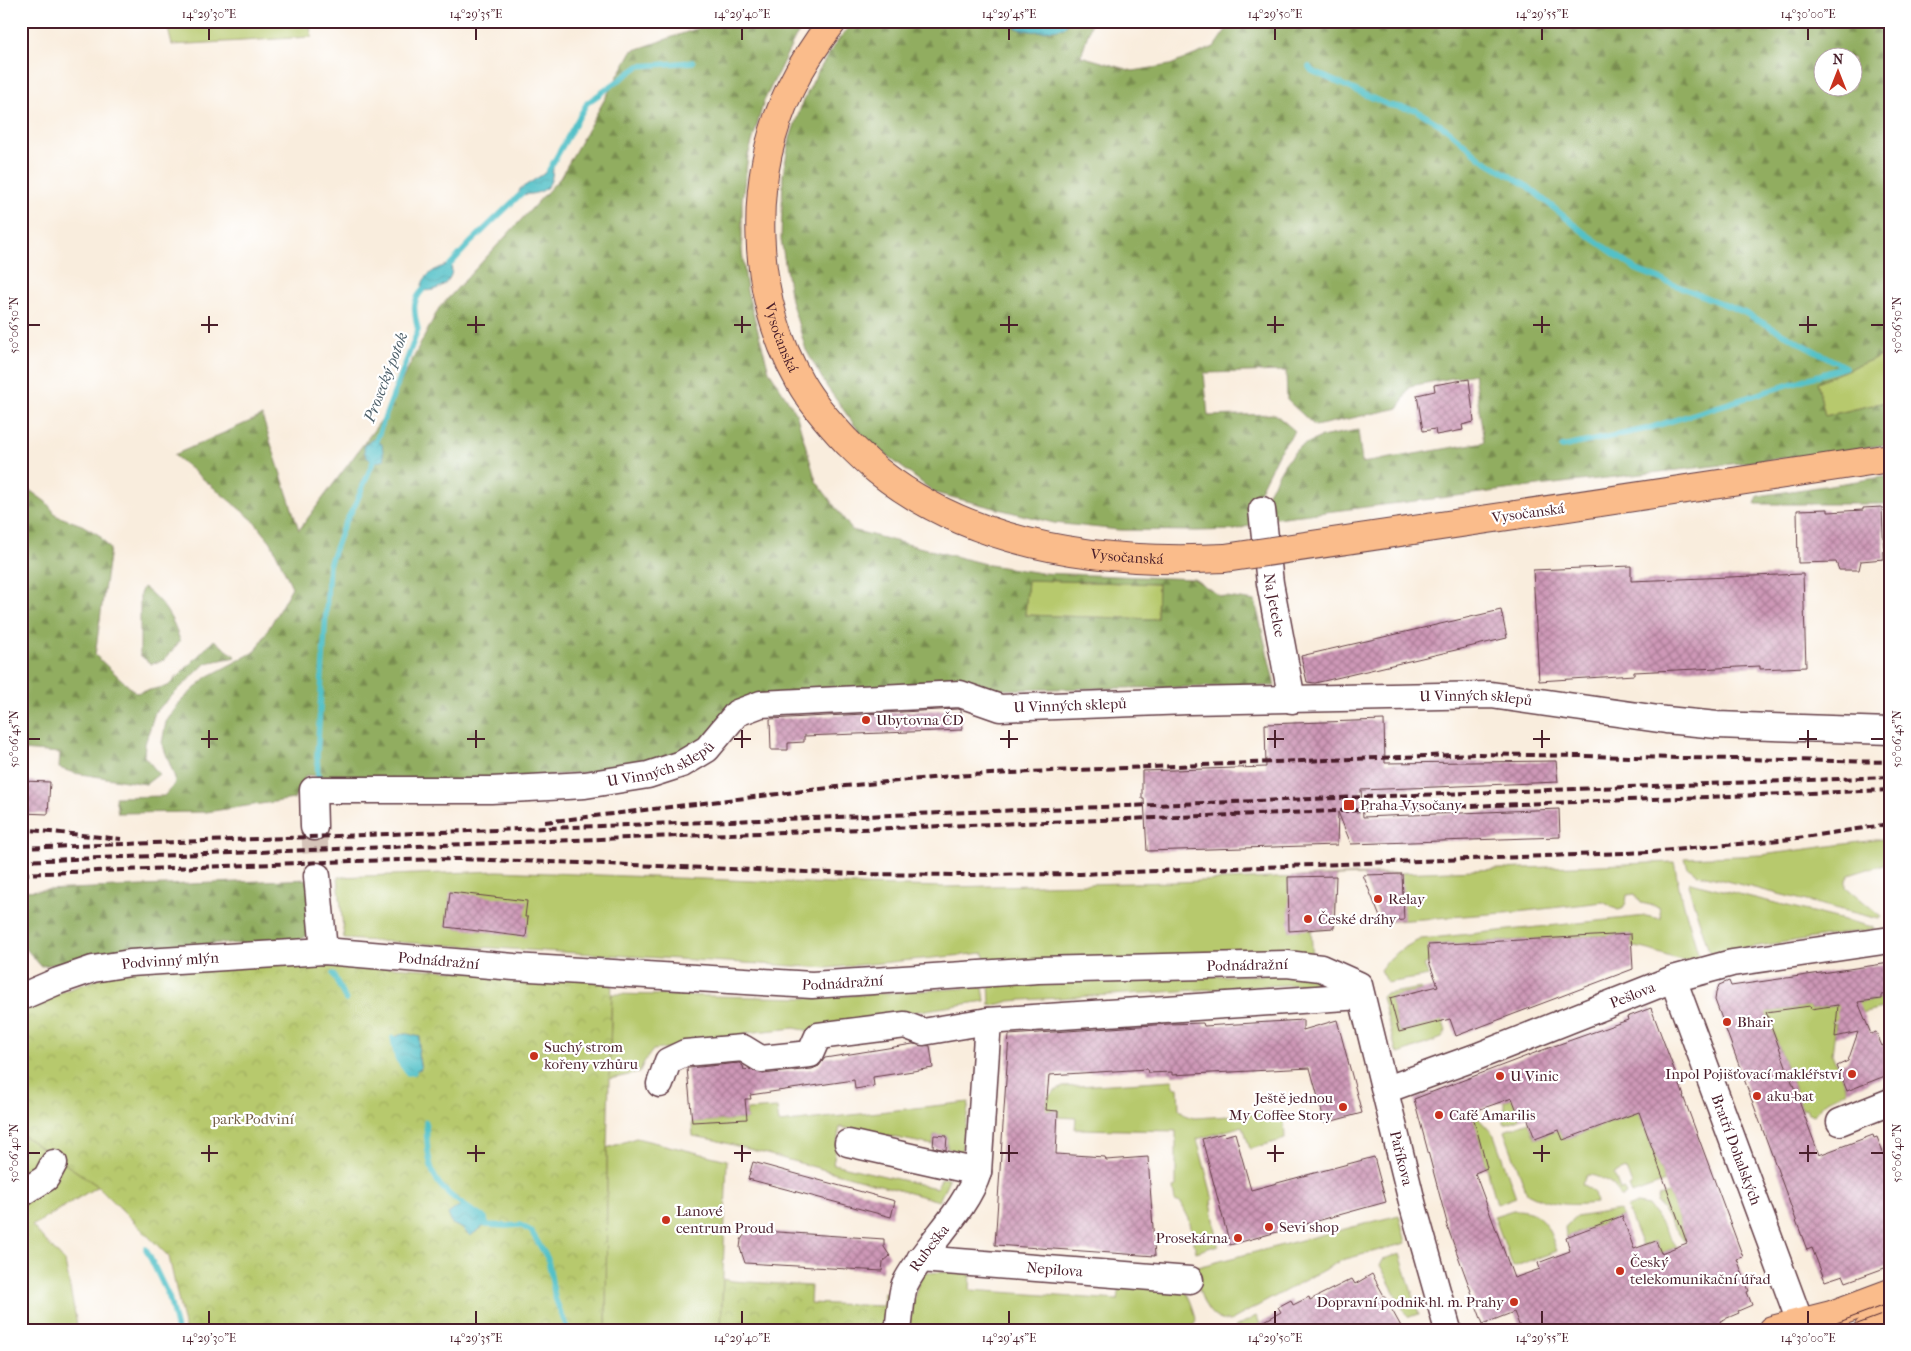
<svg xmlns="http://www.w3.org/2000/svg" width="1911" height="1351" font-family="'IM FELL French Canon',serif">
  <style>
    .green { fill: #b7c96d; stroke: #80744c }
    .forest { fill: url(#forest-firs); stroke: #6e6646; fill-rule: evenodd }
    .park { fill: url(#park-crowns); stroke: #80744c; fill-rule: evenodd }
    .water { fill: url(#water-waves); stroke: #4e707a }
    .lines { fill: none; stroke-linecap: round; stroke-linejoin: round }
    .stream { stroke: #53c1c8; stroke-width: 5.5 }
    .building { fill: url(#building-cross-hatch); fill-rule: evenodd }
    .minor-tunnel { stroke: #d6c4b9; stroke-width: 26; stroke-dasharray: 26 13; stroke-linecap: butt }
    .minor-casing { stroke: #643e46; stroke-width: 29 }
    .major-casing { stroke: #643e46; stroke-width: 30 }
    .minor { stroke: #fff; stroke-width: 26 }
    .major { stroke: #fabc8b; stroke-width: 28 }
    .tram { stroke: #4a1f2b; stroke-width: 1 }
    .rail { stroke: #4a1f2b; stroke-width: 4; stroke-dasharray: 8 4; stroke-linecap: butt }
    .major-bridge-casing { stroke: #643e46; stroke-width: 30; stroke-linecap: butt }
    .major-bridge { stroke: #fabc8b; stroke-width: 28 }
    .ticks { fill: none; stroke: #4a1f2b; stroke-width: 2 }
    .poi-dot { fill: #c8321e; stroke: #fff; stroke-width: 2 }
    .labels { text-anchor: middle; stroke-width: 4.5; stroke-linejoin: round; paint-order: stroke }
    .street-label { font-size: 15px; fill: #4a1f2b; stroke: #fff }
    .poi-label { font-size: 15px; fill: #4a1f2b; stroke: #fff; text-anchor: start }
    .park-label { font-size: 15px; fill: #705a42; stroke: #fff }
    .water-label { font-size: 16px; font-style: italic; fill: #4e606a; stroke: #fff }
    .neatline { fill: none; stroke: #4a1f2b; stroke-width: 2 }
    .ticks-label { font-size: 12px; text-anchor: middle; fill: #4a1f2b }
  </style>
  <defs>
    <pattern id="forest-firs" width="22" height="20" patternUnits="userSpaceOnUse" patternTransform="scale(1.25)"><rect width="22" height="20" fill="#91ad60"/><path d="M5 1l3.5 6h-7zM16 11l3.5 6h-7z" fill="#788c4f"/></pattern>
    <pattern id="park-crowns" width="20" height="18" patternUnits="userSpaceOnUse" patternTransform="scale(1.25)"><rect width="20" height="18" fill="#b7c96d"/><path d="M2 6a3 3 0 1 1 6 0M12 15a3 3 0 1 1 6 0" fill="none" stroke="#9fac5f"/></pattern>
    <pattern id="water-waves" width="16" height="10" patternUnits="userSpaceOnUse" patternTransform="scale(1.25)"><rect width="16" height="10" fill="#53c1c8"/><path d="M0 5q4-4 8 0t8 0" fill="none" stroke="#4aa5ac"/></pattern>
    <pattern id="building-cross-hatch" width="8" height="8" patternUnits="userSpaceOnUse" patternTransform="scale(1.25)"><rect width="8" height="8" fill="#ce98b7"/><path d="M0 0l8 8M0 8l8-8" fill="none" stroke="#a97b95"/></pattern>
  </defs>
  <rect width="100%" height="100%" fill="#fff"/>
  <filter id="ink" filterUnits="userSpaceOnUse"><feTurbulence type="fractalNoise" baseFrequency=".02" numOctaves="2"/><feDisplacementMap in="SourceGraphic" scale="10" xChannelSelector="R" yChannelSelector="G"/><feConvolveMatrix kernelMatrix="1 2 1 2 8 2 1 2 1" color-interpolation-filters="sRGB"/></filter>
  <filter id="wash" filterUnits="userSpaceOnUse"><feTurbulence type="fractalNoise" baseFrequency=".0096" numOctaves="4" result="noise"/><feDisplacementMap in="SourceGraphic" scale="20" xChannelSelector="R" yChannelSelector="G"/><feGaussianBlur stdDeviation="1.12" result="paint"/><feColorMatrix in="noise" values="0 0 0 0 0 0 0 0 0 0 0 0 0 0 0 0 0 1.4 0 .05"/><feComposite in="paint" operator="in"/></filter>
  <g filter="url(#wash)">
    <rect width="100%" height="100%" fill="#f9eddd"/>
    <path class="green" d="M166 21H309L312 37 172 45Z
      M1890 350V401L1825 416 1817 382 1885 354Z
      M1028 580 1158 584 1157 619 1025 615Z
      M1890 838V862L1849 875 1846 880V887L1882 917 1879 919 1698 874 1688 868 1685 858 1762 855Z
      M1674 862 1680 892 1700 960C1677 965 1656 948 1632 947L1631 934 1429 945V962L1424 965 1429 976 1387 983 1380 970C1392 954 1404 947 1421 939L1646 916 1661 919 1659 907 1641 903 1635 894 1627 895 1626 903 1622 909 1618 910 1603 902 1517 912 1382 922 1363 875 1336 876 1334 928 1311 930 1313 961 986 965 984 953 828 968 344 939 338 877 498 871 856 885 946 887 1176 882Z
      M1690 882 1873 927 1874 929 1712 953 1711 958 1688 885Z
      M1320 974V983L1022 1000 1010 1001 993 1006V1004L990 1005 989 980Z
      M983 987 985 1001 828 1025 811 1031 794 1028 745 1033 746 1039 653 1050 644 1062 639 1073 609 1079 612 994 805 998Z
      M1421 988V990L1390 998 1399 1032 1430 1024 1442 1019 1446 1031 1442 1038 1399 1054 1396 1051 1382 997 1385 994Z
      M1889 994 1890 1007 1831 1021 1832 1023H1836L1832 1054 1847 1091 1827 1100 1814 1115 1808 1113 1806 1108 1802 1109 1767 1015 1762 1017 1768 1009 1769 1012 1810 1006 1811 1009 1882 999V996Z
      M1173 1080 1174 1087H1178L1179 1109 1187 1116 1194 1118 1282 1113 1284 1115 1285 1139 1250 1149 1243 1126 1197 1139 1213 1199 1211 1201 1218 1245 1196 1252 1189 1219 1181 1203 1175 1201 1173 1188 1176 1186V1131L1075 1129 1076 1118 1058 1117V1111L1038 1110 1039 1103H1047C1048 1093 1055 1091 1063 1087Z
      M1519 1095 1516 1107 1520 1119 1505 1124 1504 1123V1101Z
      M969 1102 961 1153 947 1148V1136L934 1135 933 1145 840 1127 833 1164 936 1188 942 1178 949 1179 939 1201 715 1140 693 1136 692 1122 747 1119 746 1110 777 1108 779 1123Z
      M1639 1112 1665 1182 1632 1194 1629 1187 1632 1185 1626 1169 1614 1174 1620 1190 1624 1189 1626 1194 1622 1197H1620C1615 1185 1611 1182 1600 1178 1595 1176 1593 1175 1587 1175L1582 1184 1594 1192 1596 1203C1571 1206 1549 1205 1527 1193L1504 1131 1529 1122 1535 1139 1559 1130 1563 1140Z
      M1477 1117 1494 1135 1516 1197 1497 1204 1473 1118Z
      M21 1134 98 1186 32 1226 65 1262 78 1330H21V1319L27 1318V1284H21Z
      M636 1138 727 1160 721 1330H606L607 1148Z
      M1669 1193 1686 1240 1684 1241 1657 1202 1659 1196Z
      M1637 1204 1649 1206 1677 1247 1661 1253 1656 1241 1642 1246 1627 1208Z
      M1513 1210C1543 1209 1548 1227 1557 1251L1513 1267 1494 1216Z
      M1619 1210 1622 1216 1566 1237 1565 1227 1576 1217Z
      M1399 1215 1406 1243 1342 1260 1230 1321C1204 1322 1199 1288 1193 1268Z
      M1400 1254 1419 1314 1409 1317 1405 1313 1380 1265 1383 1259Z
      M971 1271 970 1290 1118 1300 1120 1284 1184 1289C1188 1295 1190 1299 1192 1305 1198 1322 1199 1327 1178 1330H906L921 1273Z
      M1256 1316 1264 1330H1233L1235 1327Z"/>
    <path class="forest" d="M719 21H807L795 38 764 101 748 156 742 200V251L747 291 769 371 796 413 816 481 852 530 989 565 1041 573 1194 579 1220 596 1255 601 1275 686 821 692 742 700 699 745 642 768 527 777 401 782 306 775 294 799 206 812 118 813 115 797 164 796 174 785 175 778 162 743 166 722 180 702 207 677 256 651 292 587 271 542 253 520 174 455 262 416 299 530 382 419 439 308 560 178 632 51ZM1028 580 1158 584 1157 619 1025 615Z
      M853 21H1004L1011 26 1064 28 1069 21H1092L1081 56 1133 71 1170 65 1214 47 1230 24 1229 21H1890V350L1886 354 1817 382 1825 416 1890 401V444L1829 453 1571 482 1268 519 1267 494 1285 463 1299 447 1321 437 1358 430 1362 463 1484 442 1474 374 1410 386 1399 408 1315 426 1287 400 1286 371 1204 373 1208 416 1275 414 1295 431 1279 452 1258 494V523L1235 530 1197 531 1119 530 1054 523 935 493 863 437 827 387 806 350 791 300 781 239 783 174 790 138 802 104 816 75 833 47ZM1824 58H1854V88H1824Z
      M1890 476V504H1755L1758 496Z
      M21 484 46 502 57 516 82 525 99 535 110 549 95 655 136 693 168 686 214 640 236 657 206 663 155 712 145 744 144 756 159 774 146 784 74 773 59 768 60 753 21 750Z
      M143 587C162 600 174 619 180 641L164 660 151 664 140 655V594Z
      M310 879V933L292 946 220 943 41 966 21 943V891Z"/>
    <path class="park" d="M305 962 612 980 607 1148 606 1330H185L169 1257 98 1186 21 1134V1007L138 964ZM420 1037 418 1054 421 1069 393 1038Z
      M723 1279 732 1281 811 1286 810 1303 883 1306 884 1292 889 1294 892 1298 889 1330H721Z"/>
    <path class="water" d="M1004 21H1069L1064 28C1042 32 1023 35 1004 21Z
      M553 165C553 191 542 194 518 195L520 189 542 175Z
      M447 265H451C456 280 436 294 422 290 420 277 436 268 447 265Z
      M373 439 382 444 384 460C372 465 363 458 364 445Z
      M404 1033 420 1037 418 1054 421 1069 408 1073 397 1058 393 1038Z
      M461 1205 485 1218 486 1225 470 1236 463 1229 452 1224 448 1214Z"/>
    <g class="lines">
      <path class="stream" d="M1309 67 1312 71 1388 105 1416 110 1447 129 1482 159 1527 186 1582 231 1637 270 1743 312 1845 367
        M549 170 587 103 639 66 693 62
        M447 268 470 243 523 192
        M374 446 418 330C414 311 410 300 427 286
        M1562 447 1646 429 1845 367
        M318 776 317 756 329 565 343 527 356 503 373 462 374 456
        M333 974 346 1000
        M393 1038 397 1058 408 1073 414 1072
        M426 1122C427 1139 427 1163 436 1179 444 1194 470 1210 485 1218L486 1225 506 1226 520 1225 531 1231 548 1259 555 1298 568 1330
        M146 1249 169 1297 177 1330"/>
    </g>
    <g id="blocks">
      <path class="building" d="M1469 379 1474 422 1462 425 1463 430 1436 435 1435 429 1423 431 1417 395 1435 391 1434 385Z
        M1882 507 1884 559 1861 561 1859 570H1839L1836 562 1798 563 1797 510 1828 509V512L1863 510V508Z
        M1631 566V581L1803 574 1806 667 1760 669V666L1634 672V675L1539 681 1533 570Z
        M1501 610 1507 638 1315 683 1307 682 1301 656Z
        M958 709 961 710 962 730 804 736V742L788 743V750H771L770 719Z
        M1384 720 1385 763 1556 761 1558 782 1361 790 1363 817 1559 809 1560 837 1351 844 1338 812 1337 845 1147 851 1144 799H1142V771L1266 767 1265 724Z
        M21 781 50 782 48 814 21 813Z
        M1402 874 1404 920 1382 922 1363 875Z
        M1336 876 1334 928 1289 931 1288 877Z
        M450 892 527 901 525 917H528L526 937 446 927Z
        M1631 934 1633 969 1456 1036 1450 1019 1399 1032 1390 998 1438 986 1429 962 1428 945Z
        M1890 963V994L1882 995V999L1858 1002 1871 1034 1876 1032 1882 1046 1890 1042V1074L1847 1091 1837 1066 1848 1061 1858 1032 1835 1037 1838 1005 1811 1009 1810 1006 1766 1012 1819 1155 1873 1135 1874 1138 1877 1137 1890 1171V1266L1846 1282 1843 1275 1825 1281 1812 1248 1807 1250 1715 1000 1716 993 1719 985 1729 981 1731 986Z
        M1651 1008 1684 1096H1683L1743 1257 1737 1259 1749 1291 1747 1292 1752 1305 1738 1311 1739 1313 1720 1321 1723 1330H1521L1514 1312 1483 1324 1446 1223H1447L1414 1099 1540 1051 1628 1020 1627 1017ZM1512 1098 1520 1119 1527 1117 1535 1139 1559 1130 1563 1140 1639 1112 1687 1243 1661 1253 1656 1241 1634 1249 1622 1216 1566 1237 1570 1251 1538 1263 1540 1269 1514 1278 1475 1173 1487 1168 1472 1112Z
        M1303 1020V1030L1337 1020 1362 1113 1325 1123 1310 1068 1172 1075V1072L1148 1073 1147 1069 1049 1075 1046 1110 1058 1111 1056 1154 1105 1157 1106 1160 1148 1157 1155 1256 995 1245 1009 1035 1169 1024 1203 1023 1204 1026Z
        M913 1044 930 1046 933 1068 873 1077 874 1086 855 1089 854 1080 750 1095 751 1099H745L747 1119 692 1122 687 1068H689L739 1063 743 1066 744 1070 749 1069 763 1074 812 1069 819 1066 825 1058Z
        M1224 1133 1225 1136 1235 1133 1251 1190 1374 1157 1386 1202 1230 1245 1202 1139Z
        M934 1135 947 1136 946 1150 933 1147Z
        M753 1162 895 1201 891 1217 748 1179Z
        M747 1230 884 1239V1247L890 1256 883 1262 882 1271 745 1263 740 1248 741 1240Z
        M1372 1274 1403 1330H1248L1281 1312 1278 1307 1291 1300 1293 1305 1309 1297 1310 1300 1352 1279 1355 1284Z"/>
    </g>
  </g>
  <g filter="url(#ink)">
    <use href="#blocks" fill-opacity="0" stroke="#643e46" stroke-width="1"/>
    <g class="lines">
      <path class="minor-tunnel" d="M314 827 317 876"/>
      <defs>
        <g id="minor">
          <path id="s1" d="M1262 510 1270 583 1292 700"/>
          <path id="s2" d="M314 827 313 790H491L585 785 648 775 682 764 707 749 737 713 761 704 960 694 1000 708 1188 701 1491 695 1666 720 1717 725 1890 731"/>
          <path d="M317 876 324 951"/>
          <path id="s3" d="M1673 979 1803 1330"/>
          <path id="s4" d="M21 997 58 981 93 969 130 963 324 951 514 967 812 985 1038 970 1287 964 1321 968 1359 985 1413 1206 1448 1330"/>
          <path d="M660 1084 668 1061 685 1053 743 1048 761 1059 810 1054 818 1036 905 1025 923 1032 988 1021 1361 996"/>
          <path id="s5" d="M1385 1090 1476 1057 1673 979 1732 963 1890 940"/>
          <path d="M1840 1122 1890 1102"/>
          <path d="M848 1143 978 1172"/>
          <path d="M21 1194 46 1178 54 1163"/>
          <path id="s6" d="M920 1259 1190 1280"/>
          <path id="s7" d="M898 1330C900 1319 901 1292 905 1284 924 1246 965 1213 978 1172L988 1021"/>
        </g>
        <g id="major">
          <path id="s8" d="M833 21C816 43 802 64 790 89 747 179 751 296 800 382 813 405 830 424 847 442"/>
          <path d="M1515 515 1890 458"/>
          <path d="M1772 1330 1831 1315 1890 1293"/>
          <path d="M1868 1330 1890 1322"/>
        </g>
      </defs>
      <use href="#minor" class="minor-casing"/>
      <use href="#major" class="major-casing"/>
      <use href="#minor" class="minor"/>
      <use href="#major" class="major"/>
      <path class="tram" d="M1818 1330 1890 1303
        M1841 1330 1890 1312"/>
      <path class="rail" d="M545 822 845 786 952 776 1051 771 1477 754 1890 762
        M21 829 121 839
        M21 848 1890 777
        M21 861 1890 790
        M21 874 351 861 458 859 582 863 855 874 965 875 1080 874 1651 852 1791 839 1890 824"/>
      <defs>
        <g id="major-bridge">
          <path id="s9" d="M847 442C857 452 867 462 878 471 975 548 1105 564 1225 558L1515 515"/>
        </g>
      </defs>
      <use href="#major-bridge" class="major-bridge-casing"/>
      <use href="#major-bridge" class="major-bridge"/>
    </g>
  </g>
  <path class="ticks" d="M209 28V40M476 28V40M742 28V40M1009 28V40M1275 28V40M1542 28V40M1808 28V40M209 316V333M476 316V333M742 316V333M1009 316V333M1275 316V333M1542 316V333M1808 316V333M28 325H40M201 325H218M467 325H485M734 325H751M1000 325H1018M1267 325H1284M1533 325H1550M1799 325H1817M1871 325H1884M209 730V748M476 730V748M742 730V748M1009 730V748M1275 730V748M1542 730V748M1808 730V748M28 739H40M201 739H218M467 739H485M734 739H751M1000 739H1018M1267 739H1284M1533 739H1550M1799 739H1817M1871 739H1884M209 1145V1162M476 1145V1162M742 1145V1162M1009 1145V1162M1275 1145V1162M1542 1145V1162M1808 1145V1162M28 1153H40M201 1153H218M467 1153H485M734 1153H751M1000 1153H1018M1267 1153H1284M1533 1153H1550M1799 1153H1817M1871 1153H1884M209 1311V1324M476 1311V1324M742 1311V1324M1009 1311V1324M1275 1311V1324M1542 1311V1324M1808 1311V1324"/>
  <g class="poi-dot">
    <circle cx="866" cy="720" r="5"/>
    <rect x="1343" y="799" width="12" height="12" rx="2.5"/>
    <circle cx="1378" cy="899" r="5"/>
    <circle cx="1308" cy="919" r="5"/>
    <circle cx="1727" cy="1022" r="5"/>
    <circle cx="534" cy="1056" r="5"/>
    <circle cx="1852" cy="1074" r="5"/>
    <circle cx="1500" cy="1076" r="5"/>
    <circle cx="1757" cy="1096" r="5"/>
    <circle cx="1343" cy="1107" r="5"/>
    <circle cx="1439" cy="1115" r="5"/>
    <circle cx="666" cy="1220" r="5"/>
    <circle cx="1269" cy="1227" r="5"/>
    <circle cx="1238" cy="1238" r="5"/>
    <circle cx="1620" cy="1271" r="5"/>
    <circle cx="1514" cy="1302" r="5"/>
  </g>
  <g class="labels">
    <g class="street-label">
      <text dy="5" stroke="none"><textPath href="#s8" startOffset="336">Vysočanská</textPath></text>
      <text transform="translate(1528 513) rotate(-8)" y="5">Vysočanská</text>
      <text dy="5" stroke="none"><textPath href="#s9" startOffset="310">Vysočanská</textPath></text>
      <text dy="5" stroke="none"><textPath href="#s1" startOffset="96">Na Jetelce</textPath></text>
      <text dy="5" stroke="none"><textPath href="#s2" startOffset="1228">U Vinných sklepů</textPath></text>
      <text dy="5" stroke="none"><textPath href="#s2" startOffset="822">U Vinných sklepů</textPath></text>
      <text dy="5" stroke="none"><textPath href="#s2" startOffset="388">U Vinných sklepů</textPath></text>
      <text dy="5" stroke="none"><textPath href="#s4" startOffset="424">Podnádražní</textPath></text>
      <text dy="5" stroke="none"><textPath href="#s4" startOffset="155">Podvinný mlýn</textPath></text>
      <text dy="5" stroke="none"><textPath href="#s4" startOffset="1234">Podnádražní</textPath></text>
      <text dy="5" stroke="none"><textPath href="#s4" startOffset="829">Podnádražní</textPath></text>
      <text dy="5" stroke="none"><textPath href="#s5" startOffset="265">Pešlova</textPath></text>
      <text dy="5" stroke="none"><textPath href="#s3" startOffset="182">Bratří Dohalských</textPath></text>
      <text dy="5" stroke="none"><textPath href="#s4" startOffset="1528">Paříkova</textPath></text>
      <text dy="5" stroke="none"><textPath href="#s7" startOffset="90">Rubeška</textPath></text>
      <text dy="5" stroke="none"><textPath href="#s6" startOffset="135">Nepilova</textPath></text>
    </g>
    <g class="poi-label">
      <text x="876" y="725">Ubytovna ČD</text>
      <text x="1360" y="810">Praha-Vysočany</text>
      <text x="1388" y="904">Relay</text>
      <text x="1318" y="924">České dráhy</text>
      <text x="1737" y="1027">Bhair</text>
      <text x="544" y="1052">Suchý strom<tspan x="544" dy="17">kořeny vzhůru</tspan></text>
      <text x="1842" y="1079" text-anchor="end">Inpol Pojišťovací makléřství</text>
      <text x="1510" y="1081">U Vinic</text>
      <text x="1767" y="1101">aku-bat</text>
      <text x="1333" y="1103" text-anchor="end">Ještě jednou<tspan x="1333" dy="17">My Coffee Story</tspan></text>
      <text x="1449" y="1120">Café Amarilis</text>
      <text x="676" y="1216">Lanové<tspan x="676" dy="17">centrum Proud</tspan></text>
      <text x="1279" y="1232">Sevi shop</text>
      <text x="1228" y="1243" text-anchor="end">Prosekárna</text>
      <text x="1630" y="1267">Český<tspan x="1630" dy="17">telekomunikační úřad</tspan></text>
      <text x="1504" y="1307" text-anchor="end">Dopravní podnik hl. m. Prahy</text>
    </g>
    <g class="park-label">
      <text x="253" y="1124">park Podviní</text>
    </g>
    <g class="water-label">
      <text transform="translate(385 377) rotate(-69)" y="6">Prosecký potok</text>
    </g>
  </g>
  <rect width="1911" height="1351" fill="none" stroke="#fff" stroke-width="55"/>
  <g transform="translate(1838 72)"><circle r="24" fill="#ffffff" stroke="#b7a5aa"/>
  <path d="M0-4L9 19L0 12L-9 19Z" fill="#c8321e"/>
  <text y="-8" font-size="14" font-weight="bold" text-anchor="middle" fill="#4a1f2b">N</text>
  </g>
  <rect x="28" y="28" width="1856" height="1296" class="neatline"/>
  <g class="ticks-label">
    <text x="209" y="18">14°29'30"E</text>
    <text x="476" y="18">14°29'35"E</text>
    <text x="742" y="18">14°29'40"E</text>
    <text x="1009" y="18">14°29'45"E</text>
    <text x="1275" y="18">14°29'50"E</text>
    <text x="1542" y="18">14°29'55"E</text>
    <text x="1808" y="18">14°30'00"E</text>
    <text transform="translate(14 325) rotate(-90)" y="4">50°06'50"N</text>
    <text transform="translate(1897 325) rotate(-90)" y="4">50°06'50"N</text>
    <text transform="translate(14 739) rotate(-90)" y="4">50°06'45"N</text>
    <text transform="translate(1897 739) rotate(-90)" y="4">50°06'45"N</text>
    <text transform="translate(14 1153) rotate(-90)" y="4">50°06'40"N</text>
    <text transform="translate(1897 1153) rotate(-90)" y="4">50°06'40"N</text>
    <text x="209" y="1342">14°29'30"E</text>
    <text x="476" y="1342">14°29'35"E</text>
    <text x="742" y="1342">14°29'40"E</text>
    <text x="1009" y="1342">14°29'45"E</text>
    <text x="1275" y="1342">14°29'50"E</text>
    <text x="1542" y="1342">14°29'55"E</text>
    <text x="1808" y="1342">14°30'00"E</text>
  </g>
</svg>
